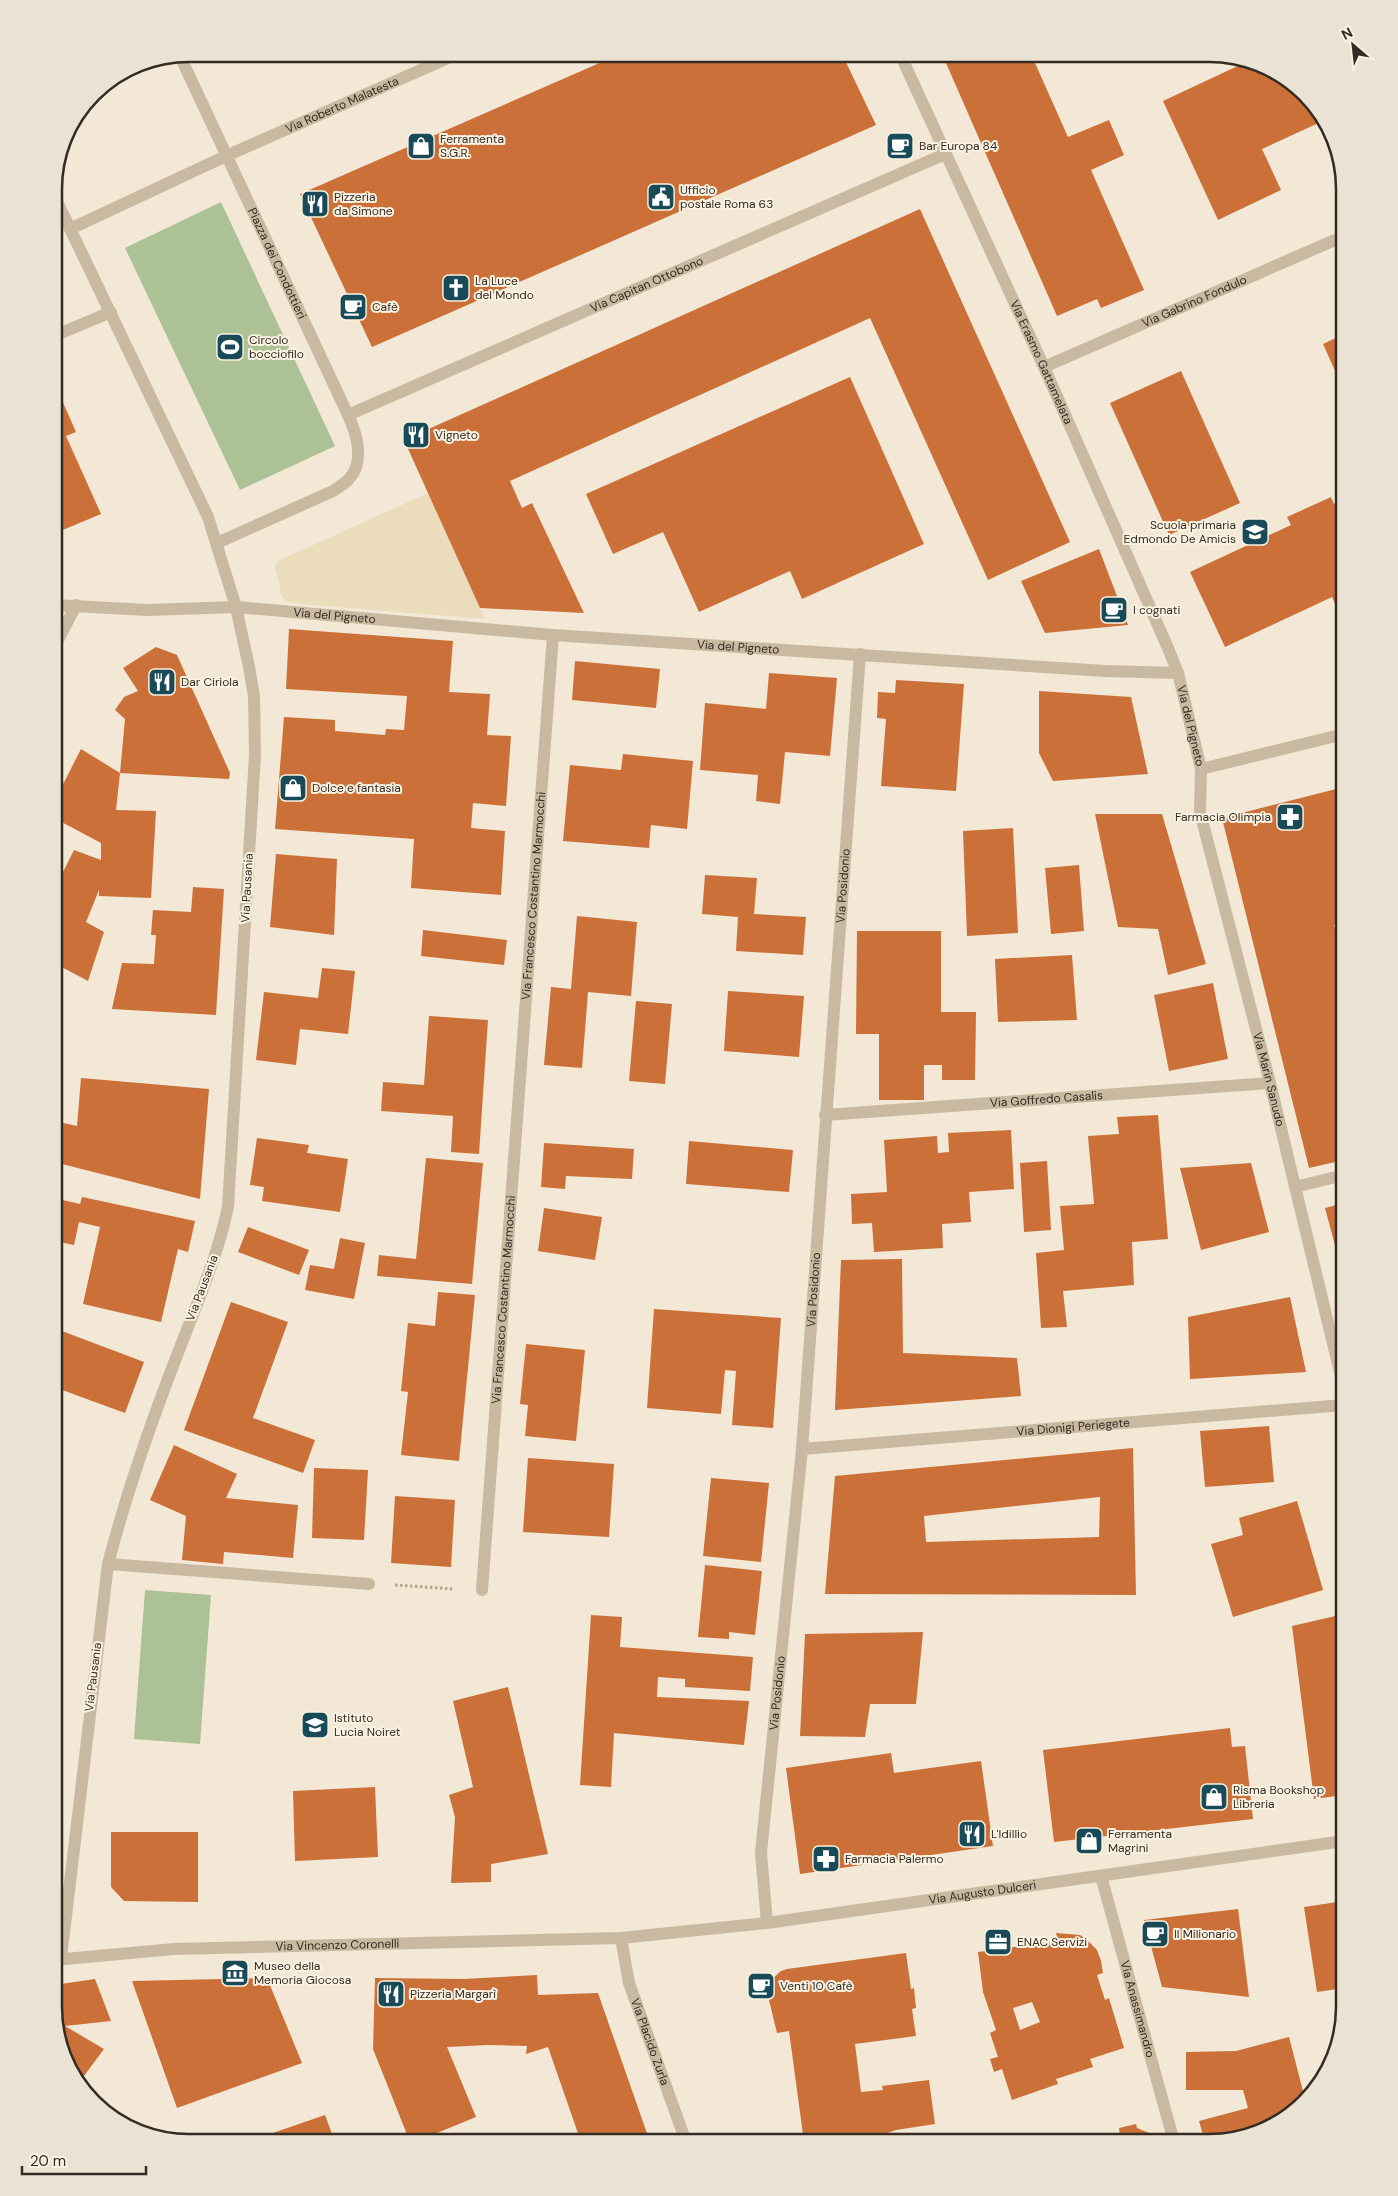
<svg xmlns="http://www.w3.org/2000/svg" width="1398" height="2196" font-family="'DM Sans',sans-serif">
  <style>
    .green { fill: #acc195 }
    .plaza { fill: #ebdcbb }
    .building { fill: #cc7039; fill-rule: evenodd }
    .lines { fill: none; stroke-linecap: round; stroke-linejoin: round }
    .path { stroke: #b5a38b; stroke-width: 3; stroke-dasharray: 2.5 2.5; stroke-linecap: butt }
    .service { stroke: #cab9a1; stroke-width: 12 }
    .minor { stroke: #cab9a1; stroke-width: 12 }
    .labels { text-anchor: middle; stroke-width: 4; stroke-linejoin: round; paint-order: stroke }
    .street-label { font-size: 12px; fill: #342b24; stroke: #faf2e1 }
    .poi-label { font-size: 12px; fill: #342b24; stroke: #faf2e1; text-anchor: start }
    .rim { fill: none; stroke: #342b24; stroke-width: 2.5 }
  </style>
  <rect width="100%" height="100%" fill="#f2e8d5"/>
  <path class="green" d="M221 202 335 446 240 490 125 248Z
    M145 1590 211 1595 200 1744 134 1739Z"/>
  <path class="plaza" d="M428 493 485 619 300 604 287 601 282 597 275 567 278 561Z"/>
  <path class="building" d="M620 54H842L876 125 372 347 300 194Z
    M942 54H1031L1068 137 1109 120 1124 155 1091 170 1144 290 1101 308 1097 299 1057 316Z
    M1244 63 1284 77 1323 121 1262 149 1281 190 1218 220 1163 101Z
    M920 209 1070 542 988 580 870 318 510 481 522 508 532 503 584 613 480 608 404 440Z
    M1344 334V380L1340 382 1323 344Z
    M1181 371 1240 503 1169 535 1110 403Z
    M850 377 924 544 802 599 790 571 699 612 663 532 613 554 586 494Z
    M54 382 76 432 66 436 101 514 58 532 54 523Z
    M1331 497 1334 504 1344 500V624L1332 597 1225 647 1190 572 1291 525 1287 517Z
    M1099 549 1128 625 1045 633 1021 581Z
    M289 629 453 641 449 692 490 694 487 735 511 736 506 806 473 803 471 828 505 831 501 895 411 888 414 839 275 829 284 717 335 720V731L385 735 386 729 404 730 407 696 286 689Z
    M156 647 177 655 230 773 229 779 120 773 125 719 115 710 124 697 138 691 123 668Z
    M575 661 660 669 656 708 572 700Z
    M769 673 837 678 830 756 785 752 780 804 756 801 758 775 700 770 705 703 766 709Z
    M896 680 964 684 956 791 881 786 886 719 877 718 878 692 895 693Z
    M1039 691 1131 697 1148 774 1053 781 1039 753Z
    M81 749 120 773 116 810 156 811 151 898 99 896V890L86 922 104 932 88 981 54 963V872L61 876 74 850 101 860V843L54 818V802Z
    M623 754 693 761 687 829 651 825 649 848 563 841 570 765 621 770Z
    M1344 787V922L1334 925 1344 965V1160L1309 1168 1222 818Z
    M1095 814H1162L1206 964 1168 975 1158 929 1118 927Z
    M1013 828 1018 933 967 936 963 831Z
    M276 854 337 859 334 935 270 927Z
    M1079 865 1084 931 1051 934 1045 868Z
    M705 875 757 878 754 914 806 917 803 955 736 951 738 917 702 914Z
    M193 887 224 889 216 1015 112 1009 122 963 154 964 156 935H151L153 910 191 912Z
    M577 916 637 922 631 996 588 992 582 1068 544 1065 551 987 571 989Z
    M423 930 507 940 504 965 421 956Z
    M857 931H941V1012H976L975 1080H942V1065H924V1100H879V1034H856Z
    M1072 955 1077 1020 998 1022 995 959Z
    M322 968 355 971 348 1034 300 1029 296 1065 256 1060 264 992 318 998Z
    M1213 983 1228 1059 1169 1071 1154 995Z
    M728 991 804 996 799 1057 724 1051Z
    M636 1001 672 1004 665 1084 629 1081Z
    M429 1016 488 1020 479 1154 451 1152 453 1116 381 1111 383 1082 424 1085Z
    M81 1078 209 1089 200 1199 54 1162V1121L77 1126Z
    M1158 1115 1168 1239 1132 1242 1134 1285 1063 1291 1067 1327 1041 1328 1036 1253 1064 1250 1060 1206 1094 1204 1088 1136 1119 1134 1117 1117Z
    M1011 1130 1014 1189 969 1192 971 1222 942 1224 943 1248 874 1252 872 1223 852 1224 851 1194 887 1192 884 1140 937 1136 938 1153 949 1152 948 1133Z
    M257 1138 309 1145 307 1153 348 1159 340 1212 262 1201 264 1187 250 1185Z
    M689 1141 793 1150 789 1192 686 1184Z
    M544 1143 634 1149 632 1179 566 1176 565 1189 541 1187Z
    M426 1158 483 1163 472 1284 377 1276 379 1255 416 1259Z
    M1047 1161 1051 1230 1024 1232 1020 1163Z
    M1251 1163 1269 1232 1201 1250 1180 1168Z
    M82 1197 195 1221 188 1252 178 1249 161 1322 83 1304 100 1227 79 1222 74 1245 54 1241V1198L80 1204Z
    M1344 1203V1279L1325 1208Z
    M544 1208 602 1217 595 1260 538 1251Z
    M248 1227 309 1250 299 1275 238 1252Z
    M340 1238 365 1243 354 1299 305 1290 310 1265 334 1269Z
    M902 1259 903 1353 1017 1358 1021 1396 835 1410 841 1260Z
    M438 1292 475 1295 459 1461 401 1455 408 1392 401 1391 408 1323 435 1326Z
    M1290 1297 1306 1372 1190 1379 1188 1317Z
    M231 1302 288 1322 253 1418 315 1440 303 1473 184 1430Z
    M654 1309 781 1318 773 1428 732 1425 736 1371 725 1370 721 1414 647 1408Z
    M54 1328 144 1362 125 1413 54 1387Z
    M526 1344 585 1350 576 1441 525 1436 528 1405 520 1404Z
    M1269 1426 1274 1482 1205 1487 1200 1431Z
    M174 1445 237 1474 226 1498 298 1505 293 1558 224 1552 223 1564 182 1560 186 1516 150 1500Z
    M1133 1448 1136 1595 825 1594 835 1476ZM1100 1497 1099 1537 926 1542 924 1516Z
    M528 1458 614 1464 609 1537 523 1532Z
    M314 1468 368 1470 364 1540 312 1538Z
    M711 1478 769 1483 761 1562 703 1556Z
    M395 1496 455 1500 451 1567 391 1563Z
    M1297 1501 1323 1590 1233 1617 1211 1544 1243 1535 1239 1518Z
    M705 1565 762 1571 755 1635 729 1632V1639L698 1637Z
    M1344 1614V1795L1314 1799 1292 1626Z
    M591 1615 622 1617 620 1647 753 1657 750 1691 685 1687V1679L658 1677 657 1697 749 1701 744 1745 614 1733 611 1787 580 1785Z
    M923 1632 916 1704H870L865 1737 800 1736 805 1634Z
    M508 1687 548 1854 491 1864V1882L451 1883 455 1817 449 1795 473 1787 453 1701Z
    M1230 1728 1232 1747 1245 1746 1253 1819 1054 1842 1043 1750Z
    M891 1753 894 1773 981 1761 993 1846 800 1874 786 1768Z
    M375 1787 378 1857 295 1861 293 1791Z
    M111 1832H198V1902L124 1901 111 1887Z
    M1344 1901V1988L1317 1992 1304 1907Z
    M1238 1909 1249 1997 1162 1987 1144 1920Z
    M1056 1933 1080 1935 1089 1942 1097 1950 1101 1961 1103 1973 1097 1975 1105 2000 1109 1998 1124 2048 1090 2059 1093 2067 1056 2079 1058 2084 1012 2100 1002 2069 994 2072 990 2059 998 2057 990 2033 996 2030 983 1992 978 1952 1058 1941ZM1032 2002 1040 2022 1020 2030 1013 2008Z
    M906 1953 911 1989 914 1988 916 2008 912 2009 916 2036 855 2044 861 2092 883 2090 882 2086 929 2080 935 2124 896 2130 861 2142H804L789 2031 777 2033 767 1992 771 1980 781 1971 787 1969Z
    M537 1975 538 1995 598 1993 650 2142H581L548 2047 526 2054 527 2046 487 2045 447 2047 476 2117 415 2142H410L373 2049 375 1978 464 1979Z
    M267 1978 302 2063 177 2108 132 1981Z
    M95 1979 111 2021 65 2026 104 2049 81 2080 88 2085 86 2088 68 2067 54 2006V1985Z
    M1289 2037 1304 2095 1269 2128 1205 2142 1199 2121 1248 2108 1243 2090H1186V2052L1236 2051Z
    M325 2115 335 2142H247Z
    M1136 2124 1137 2128 1149 2133 1151 2142H1085L1104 2135 1106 2141 1120 2137 1119 2128Z"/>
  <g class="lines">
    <path class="path" d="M395 1585 454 1589"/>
    <path class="service" d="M108 1564 369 1584"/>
    <g class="minor">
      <path id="s1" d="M900 54 1044 367 1168 648 1178 673"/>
      <path id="s2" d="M180 56 348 415C357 434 365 462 349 479 345 484 338 487 333 491L217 543"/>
      <path d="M54 195 208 517 236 607 249 667 254 696 255 754 228 1207C217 1259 195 1308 176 1358 150 1425 126 1495 108 1564L61 1958"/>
      <path id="s3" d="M70 229 226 156 457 54"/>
      <path d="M54 336 111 312"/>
      <path id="s4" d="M1044 367 1344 236"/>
      <path id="s5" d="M348 415 945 154"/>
      <path id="s6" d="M54 605 148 610 236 607 553 635 1105 671 1178 673 1201 769 1344 734"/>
      <path d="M54 648 76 605"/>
      <path id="s7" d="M1201 769 1200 812 1270 1083 1344 1389"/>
      <path id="s8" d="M825 1115 1270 1083"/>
      <path d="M1295 1187 1344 1175"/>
      <path id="s9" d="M802 1449 1344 1405"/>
      <path id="s10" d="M482 1590 553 635"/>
      <path id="s11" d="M1101 1876 1174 2142"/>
      <path id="s12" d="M767 1923 761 1853 802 1449 860 654"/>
      <path id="s13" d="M621 1938 629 1983 686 2142"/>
      <path id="s14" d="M54 1960 174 1949 621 1938 767 1923 1344 1841"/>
    </g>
  </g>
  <defs>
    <symbol id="shop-square" viewBox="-11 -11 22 22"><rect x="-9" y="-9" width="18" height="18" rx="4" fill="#184a57" stroke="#faf2e1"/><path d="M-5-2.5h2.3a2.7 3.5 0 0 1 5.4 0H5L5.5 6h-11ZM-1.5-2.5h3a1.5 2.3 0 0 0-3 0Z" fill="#fff"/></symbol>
    <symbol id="cafe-square" viewBox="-11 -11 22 22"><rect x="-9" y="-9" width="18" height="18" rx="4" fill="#184a57" stroke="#faf2e1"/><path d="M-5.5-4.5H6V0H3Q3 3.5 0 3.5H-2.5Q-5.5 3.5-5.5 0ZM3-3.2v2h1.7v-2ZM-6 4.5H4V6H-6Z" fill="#fff"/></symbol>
    <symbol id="civic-square" viewBox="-11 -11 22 22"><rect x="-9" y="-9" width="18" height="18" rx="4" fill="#184a57" stroke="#faf2e1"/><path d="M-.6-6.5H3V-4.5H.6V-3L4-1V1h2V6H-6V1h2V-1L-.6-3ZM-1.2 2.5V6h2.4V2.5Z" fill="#fff"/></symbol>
    <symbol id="restaurant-square" viewBox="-11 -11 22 22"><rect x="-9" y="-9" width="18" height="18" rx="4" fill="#184a57" stroke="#faf2e1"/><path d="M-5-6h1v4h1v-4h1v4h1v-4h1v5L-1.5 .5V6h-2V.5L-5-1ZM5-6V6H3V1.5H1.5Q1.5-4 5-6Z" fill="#fff"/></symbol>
    <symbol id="church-square" viewBox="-11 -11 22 22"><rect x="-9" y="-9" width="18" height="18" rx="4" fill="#184a57" stroke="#faf2e1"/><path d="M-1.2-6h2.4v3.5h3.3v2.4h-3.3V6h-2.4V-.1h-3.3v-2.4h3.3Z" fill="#fff"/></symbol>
    <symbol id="stadium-square" viewBox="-11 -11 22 22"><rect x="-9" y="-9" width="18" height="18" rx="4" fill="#184a57" stroke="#faf2e1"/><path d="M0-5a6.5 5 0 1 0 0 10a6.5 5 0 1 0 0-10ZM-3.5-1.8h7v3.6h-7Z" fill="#fff"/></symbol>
    <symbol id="school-square" viewBox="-11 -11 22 22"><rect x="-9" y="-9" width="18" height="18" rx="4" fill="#184a57" stroke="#faf2e1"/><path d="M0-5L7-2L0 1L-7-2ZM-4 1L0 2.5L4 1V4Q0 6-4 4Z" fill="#fff"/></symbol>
    <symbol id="pharmacy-square" viewBox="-11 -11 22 22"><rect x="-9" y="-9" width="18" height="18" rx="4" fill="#184a57" stroke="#faf2e1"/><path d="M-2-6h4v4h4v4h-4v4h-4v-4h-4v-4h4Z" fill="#fff"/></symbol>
    <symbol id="office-square" viewBox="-11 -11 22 22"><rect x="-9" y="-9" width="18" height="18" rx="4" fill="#184a57" stroke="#faf2e1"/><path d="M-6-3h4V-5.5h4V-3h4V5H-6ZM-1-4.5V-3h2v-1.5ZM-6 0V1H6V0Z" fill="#fff"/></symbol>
    <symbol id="museum-square" viewBox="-11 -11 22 22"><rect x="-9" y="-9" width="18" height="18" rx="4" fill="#184a57" stroke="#faf2e1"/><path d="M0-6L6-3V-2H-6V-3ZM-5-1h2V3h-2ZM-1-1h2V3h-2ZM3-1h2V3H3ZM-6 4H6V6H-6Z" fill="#fff"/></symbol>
  </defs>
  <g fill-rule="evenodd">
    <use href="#shop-square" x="405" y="130" width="32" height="32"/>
    <use href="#cafe-square" x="884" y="130" width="32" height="32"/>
    <use href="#civic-square" x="645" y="181" width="32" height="32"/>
    <use href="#restaurant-square" x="299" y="188" width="32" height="32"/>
    <use href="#church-square" x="440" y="272" width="32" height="32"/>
    <use href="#cafe-square" x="337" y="291" width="32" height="32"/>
    <use href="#stadium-square" x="214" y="331" width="32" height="32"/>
    <use href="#restaurant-square" x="400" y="419" width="32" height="32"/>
    <use href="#school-square" x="1239" y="516" width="32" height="32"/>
    <use href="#cafe-square" x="1098" y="594" width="32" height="32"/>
    <use href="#restaurant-square" x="146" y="666" width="32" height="32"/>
    <use href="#shop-square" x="277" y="772" width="32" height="32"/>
    <use href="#pharmacy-square" x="1274" y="801" width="32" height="32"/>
    <use href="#school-square" x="299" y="1709" width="32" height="32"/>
    <use href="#shop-square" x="1198" y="1781" width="32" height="32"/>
    <use href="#restaurant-square" x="956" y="1818" width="32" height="32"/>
    <use href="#shop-square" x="1073" y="1825" width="32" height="32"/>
    <use href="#pharmacy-square" x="810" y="1843" width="32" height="32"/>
    <use href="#cafe-square" x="1139" y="1918" width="32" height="32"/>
    <use href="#office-square" x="982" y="1926" width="32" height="32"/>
    <use href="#museum-square" x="219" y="1957" width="32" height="32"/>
    <use href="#cafe-square" x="745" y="1970" width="32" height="32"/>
    <use href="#restaurant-square" x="375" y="1978" width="32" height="32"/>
  </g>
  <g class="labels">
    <g class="street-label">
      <text dy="4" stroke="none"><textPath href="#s3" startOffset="299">Via Roberto Malatesta</textPath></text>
      <text dy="4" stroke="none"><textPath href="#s2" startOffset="229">Piazza dei Condottieri</textPath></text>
      <text dy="4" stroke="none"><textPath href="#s5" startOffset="326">Via Capitan Ottobono</textPath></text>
      <text dy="4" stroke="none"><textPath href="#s4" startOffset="164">Via Gabrino Fondulo</textPath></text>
      <text dy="4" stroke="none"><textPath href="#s1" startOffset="339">Via Erasmo Gattamelata</textPath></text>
      <text dy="4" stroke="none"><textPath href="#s6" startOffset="281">Via del Pigneto</textPath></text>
      <text dy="4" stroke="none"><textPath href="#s6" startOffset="686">Via del Pigneto</textPath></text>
      <text dy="4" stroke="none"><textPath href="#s6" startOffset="1181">Via del Pigneto</textPath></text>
      <text dy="4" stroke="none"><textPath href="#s12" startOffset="1041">Via Posidonio</textPath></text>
      <text transform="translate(247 888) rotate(-87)" y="4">Via Pausania</text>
      <text dy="4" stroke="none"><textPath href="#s10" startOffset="696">Via Francesco Costantino Marmocchi</textPath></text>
      <text dy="4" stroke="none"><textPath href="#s7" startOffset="319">Via Marin Sanudo</textPath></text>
      <text dy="4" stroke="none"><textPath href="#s8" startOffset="222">Via Goffredo Casalis</textPath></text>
      <text transform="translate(202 1288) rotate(-69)" y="4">Via Pausania</text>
      <text dy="4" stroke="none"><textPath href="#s12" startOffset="636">Via Posidonio</textPath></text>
      <text dy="4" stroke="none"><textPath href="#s10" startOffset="291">Via Francesco Costantino Marmocchi</textPath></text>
      <text dy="4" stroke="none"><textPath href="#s9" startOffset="272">Via Dionigi Periegete</textPath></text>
      <text transform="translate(93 1677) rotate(-83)" y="4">Via Pausania</text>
      <text dy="4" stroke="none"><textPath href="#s12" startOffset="231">Via Posidonio</textPath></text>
      <text dy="4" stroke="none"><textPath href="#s14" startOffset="932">Via Augusto Dulceri</textPath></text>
      <text dy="4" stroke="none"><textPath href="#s14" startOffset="284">Via Vincenzo Coronelli</textPath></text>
      <text dy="4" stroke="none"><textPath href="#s11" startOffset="138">Via Anassimandro</textPath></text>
      <text dy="4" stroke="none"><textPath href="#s13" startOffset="108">Via Placido Zurla</textPath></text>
    </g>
    <g class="poi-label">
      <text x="440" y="143">Ferramenta<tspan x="440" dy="14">S.G.R.</tspan></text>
      <text x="919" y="150">Bar Europa 84</text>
      <text x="680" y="194">Ufficio<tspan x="680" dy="14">postale Roma 63</tspan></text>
      <text x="334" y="201">Pizzeria<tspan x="334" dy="14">da Simone</tspan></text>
      <text x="475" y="285">La Luce<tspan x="475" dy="14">del Mondo</tspan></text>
      <text x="372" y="311">Cafè</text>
      <text x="249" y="344">Circolo<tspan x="249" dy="14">bocciofilo</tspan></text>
      <text x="435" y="439">Vigneto</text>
      <text x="1236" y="529" text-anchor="end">Scuola primaria<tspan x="1236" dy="14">Edmondo De Amicis</tspan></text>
      <text x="1133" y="614">I cognati</text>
      <text x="181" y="686">Dar Ciriola</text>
      <text x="312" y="792">Dolce e fantasia</text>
      <text x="1271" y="821" text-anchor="end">Farmacia Olimpia</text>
      <text x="334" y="1722">Istituto<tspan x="334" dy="14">Lucia Noiret</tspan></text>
      <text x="1233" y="1794">Risma Bookshop<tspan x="1233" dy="14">Libreria</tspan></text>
      <text x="991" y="1838">L'Idillio</text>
      <text x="1108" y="1838">Ferramenta<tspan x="1108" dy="14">Magrini</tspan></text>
      <text x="845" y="1863">Farmacia Palermo</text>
      <text x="1174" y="1938">Il Milionario</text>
      <text x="1017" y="1946">ENAC Servizi</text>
      <text x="254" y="1970">Museo della<tspan x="254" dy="14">Memoria Giocosa</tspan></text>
      <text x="780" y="1990">Venti 10 Cafè</text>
      <text x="410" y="1998">Pizzeria Margarì</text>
    </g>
  </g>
  <path d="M0 0H1398V2196H0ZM189 62H1209A127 127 0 0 1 1336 189V2007A127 127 0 0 1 1209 2134H189A127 127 0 0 1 62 2007V189A127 127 0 0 1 189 62Z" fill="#eae2d2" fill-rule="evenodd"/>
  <path class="rim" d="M189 62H1209A127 127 0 0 1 1336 189V2007A127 127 0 0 1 1209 2134H189A127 127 0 0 1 62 2007V189A127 127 0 0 1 189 62Z"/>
  <g transform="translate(1353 45) rotate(332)" stroke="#faf2e1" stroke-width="4" paint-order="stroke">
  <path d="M0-4L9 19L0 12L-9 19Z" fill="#342b24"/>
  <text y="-8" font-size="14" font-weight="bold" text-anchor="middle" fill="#342b24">N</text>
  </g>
  <path d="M22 2166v8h124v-8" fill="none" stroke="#342b24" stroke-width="2.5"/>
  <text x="30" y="2166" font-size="15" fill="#342b24" stroke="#faf2e1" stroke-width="4" paint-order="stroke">20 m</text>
</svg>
